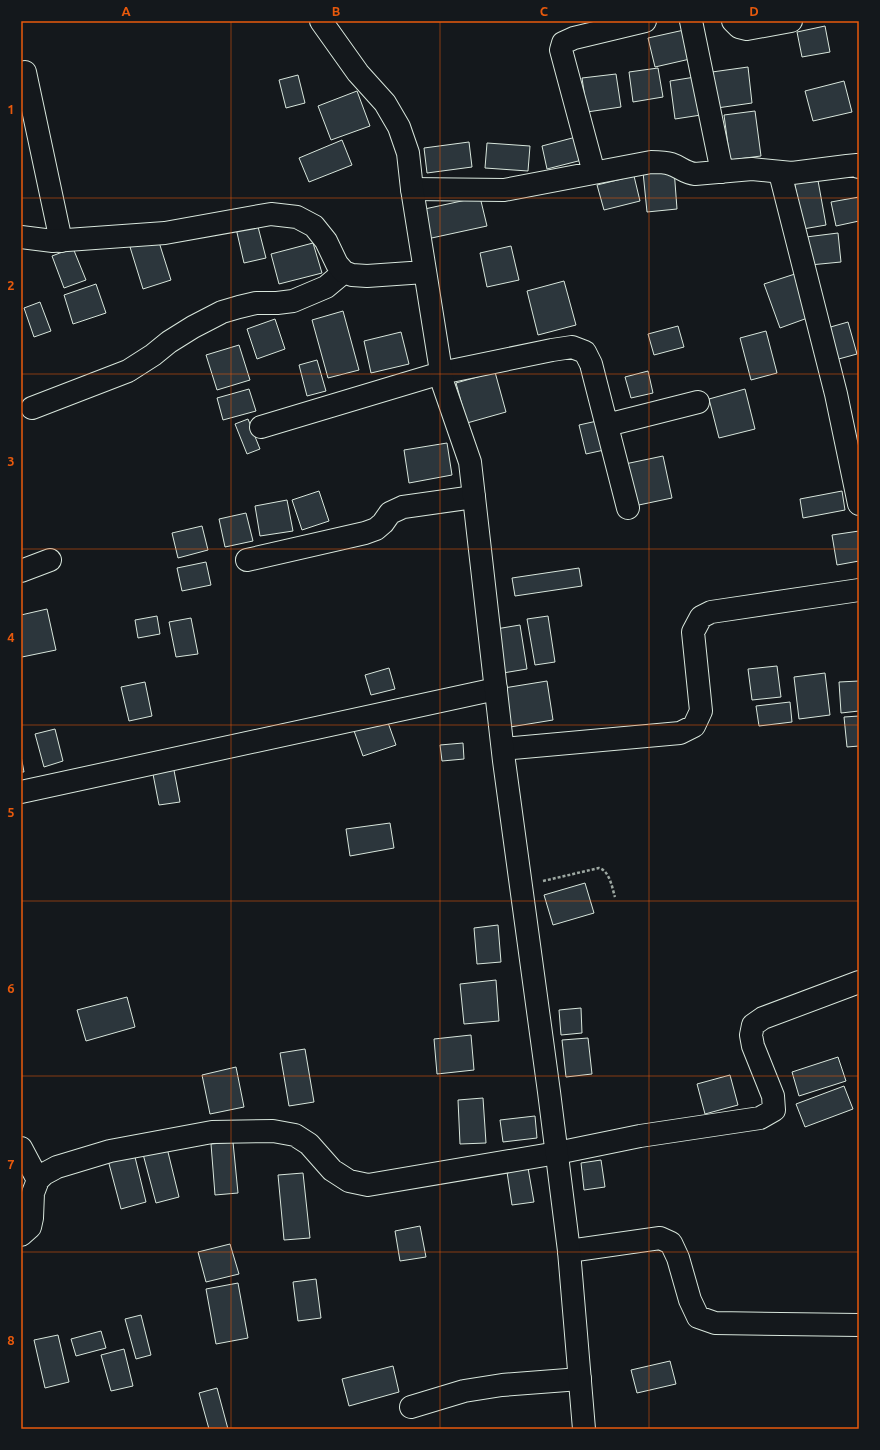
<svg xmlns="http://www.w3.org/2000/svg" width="880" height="1450" font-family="Ubuntu,sans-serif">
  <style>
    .building { fill: #2c363c; stroke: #d8e6dc }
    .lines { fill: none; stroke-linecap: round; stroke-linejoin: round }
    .street-casing { stroke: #d8e6dc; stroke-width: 24 }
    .secondary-casing { stroke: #d8e6dc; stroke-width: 24 }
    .path { stroke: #9da8a2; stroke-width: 2.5; stroke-dasharray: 3 2; stroke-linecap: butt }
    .street { stroke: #14181c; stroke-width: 22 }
    .secondary { stroke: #14181c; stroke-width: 22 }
    .grid { fill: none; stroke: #e8590c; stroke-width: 1; stroke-opacity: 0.55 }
    .neatline { fill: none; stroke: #e8590c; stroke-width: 1.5 }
    .grid-label { font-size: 13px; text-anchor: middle; font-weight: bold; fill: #e8590c }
  </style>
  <rect width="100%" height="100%" fill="#14181c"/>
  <path class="building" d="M825 26 830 52 802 57 797 32Z
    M684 30 690 59 655 67 648 38Z
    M748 67 752 103 717 108 712 72Z
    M658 68 663 97 633 102 629 72Z
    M616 74 621 107 587 112 582 78Z
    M298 75 305 103 286 108 279 80Z
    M695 77 701 115 675 119 670 81Z
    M844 81 852 112 813 121 805 91Z
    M357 91 370 126 331 140 318 106Z
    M755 111 761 156 730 160 724 115Z
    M576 137 582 160 547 169 542 146Z
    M342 140 352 165 309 182 299 158Z
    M469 142 472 167 427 173 424 148Z
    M487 143 530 146 528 171 485 168Z
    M674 169 677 209 647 212 643 172Z
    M817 175 826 225 803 229 794 180Z
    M634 176 640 201 604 210 597 185Z
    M480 197 487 226 427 239 420 210Z
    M859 197V221L836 226 831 202Z
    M256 219 266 258 244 263 235 224Z
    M838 233 841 262 810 265 806 237Z
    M158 239 171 280 143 289 130 247Z
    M313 243 322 273 279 284 271 254Z
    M511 246 519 280 487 287 480 253Z
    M73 248 86 280 64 288 52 256Z
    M798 273 813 316 780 328 764 284Z
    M564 281 576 325 538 335 527 291Z
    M96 284 106 313 73 324 64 295Z
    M40 302 51 331 34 337 24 308Z
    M343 311 359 370 328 378 312 320Z
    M275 319 285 349 257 359 247 329Z
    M848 322 857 354 835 360 827 328Z
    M678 326 684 347 654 355 648 334Z
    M766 331 777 373 751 380 740 338Z
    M401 332 409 364 371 373 364 341Z
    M239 345 250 380 217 390 206 355Z
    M317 360 326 391 307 396 299 365Z
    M648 371 653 393 631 398 625 377Z
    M495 372 506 412 467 423 456 383Z
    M249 389 256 411 223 420 217 398Z
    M745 389 755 429 719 438 709 399Z
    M248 419 260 449 247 454 235 424Z
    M597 421 604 450 586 454 579 425Z
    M447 443 452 475 409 483 404 450Z
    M663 456 672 498 634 506 625 464Z
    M319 491 329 521 302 530 292 500Z
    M842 491 845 510 803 518 800 499Z
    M287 500 293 531 260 536 255 506Z
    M246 513 253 541 225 547 219 519Z
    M202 526 208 550 178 558 172 533Z
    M859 531V561L837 565 832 535Z
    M206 562 211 585 182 591 177 568Z
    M579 568 582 586 515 596 512 578Z
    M47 609 56 650 22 657 21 652V615Z
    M157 616 160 634 138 638 135 620Z
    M548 616 555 662 535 665 527 619Z
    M191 618 198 654 176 657 169 622Z
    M520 625 527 669 503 673 496 629Z
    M777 666 781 697 752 700 748 669Z
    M389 668 395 689 371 695 365 675Z
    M825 673 830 715 799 719 794 677Z
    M547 681 553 720 510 727 504 688Z
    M859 681V711L841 713 839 682Z
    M145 682 152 716 129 721 121 687Z
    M790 702 792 722 759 726 756 706Z
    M859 716V746L847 747 844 717Z
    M386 717 396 745 363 756 353 728Z
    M55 729 63 761 44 767 35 734Z
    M463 743 464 759 442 761 440 745Z
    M21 756 24 772H21Z
    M173 765 180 802 159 805 152 769Z
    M390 823 394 848 350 856 346 829Z
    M585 883 594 913 553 925 544 895Z
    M498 925 501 962 477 964 474 928Z
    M496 980 499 1021 464 1024 460 984Z
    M127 997 135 1027 86 1041 77 1010Z
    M581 1008 582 1033 561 1035 559 1010Z
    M471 1035 474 1070 437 1074 434 1039Z
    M588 1038 592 1074 566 1077 562 1040Z
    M305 1049 314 1102 289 1106 280 1053Z
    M838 1057 846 1081 799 1096 792 1072Z
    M236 1067 244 1107 210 1114 202 1075Z
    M730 1075 738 1105 705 1114 697 1084Z
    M844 1086 853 1109 805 1127 796 1104Z
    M483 1098 486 1143 460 1144 458 1100Z
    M535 1116 537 1138 503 1142 500 1120Z
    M233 1142 238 1193 215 1195 211 1144Z
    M167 1148 179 1197 156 1203 143 1154Z
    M134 1153 146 1202 121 1209 108 1160Z
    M601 1160 605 1187 584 1190 581 1163Z
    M528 1168 534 1202 512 1205 507 1172Z
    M303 1173 310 1238 284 1240 278 1175Z
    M420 1226 426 1257 400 1261 395 1231Z
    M230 1244 239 1274 206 1282 198 1252Z
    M316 1279 321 1318 298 1321 293 1282Z
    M238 1283 248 1338 216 1344 206 1289Z
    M141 1315 151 1355 136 1359 125 1319Z
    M101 1331 106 1348 76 1356 71 1339Z
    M58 1335 69 1382 45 1388 34 1340Z
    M124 1349 133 1386 111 1391 101 1355Z
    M670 1361 676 1384 637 1393 631 1370Z
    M393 1366 399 1392 349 1406 342 1379Z
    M217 1388 228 1429H209L199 1393Z"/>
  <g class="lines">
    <defs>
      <path id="street" d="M691 21 722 172
        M733 21 739 27 747 29 791 21
        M25 72 61 241
        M594 173 561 50 563 43 574 38 645 21
        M780 173 836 394 859 504
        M412 189 504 190 651 162C658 162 665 162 671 164 680 167 685 173 695 174L752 169 792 173 847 166 857 165 859 167
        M32 408 128 371 153 355 169 342 193 327 222 312 239 307 256 303H277L293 301 326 287 344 272
        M607 425 698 402
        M261 427 441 373 552 350 572 347 585 352 591 364 628 508
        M247 560 365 533 376 529 383 523 390 513 403 507 474 497
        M21 571 50 560
        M503 749 680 733 694 726 701 711 693 632 701 617 711 612 859 590
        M21 792 496 689
        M21 1148 38 1180
        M21 1235 30 1227 32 1218 33 1193 38 1180 44 1174 57 1167 110 1151 212 1132 273 1131 295 1135 309 1144 332 1170 349 1181 368 1185 557 1153 640 1136 760 1118 774 1110 773 1096 753 1046 751 1035 753 1025 763 1018 859 982
        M569 1251 660 1238 671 1243 678 1258 690 1300 698 1317 715 1323 859 1325
        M411 1407 464 1391 502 1385 580 1379"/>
      <path id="secondary" d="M321 21 358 73 385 103 399 127 408 153 412 189 443 384 470 462 504 761 549 1092 569 1251 584 1429
        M21 237 53 241 165 233 271 214 297 217 314 226 326 241 337 264 344 272 352 275 367 276 425 272"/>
    </defs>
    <use href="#street" class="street-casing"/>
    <use href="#secondary" class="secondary-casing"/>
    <path class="path" d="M543 881 599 868C610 871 612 888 615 897"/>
    <use href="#street" class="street"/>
    <use href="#secondary" class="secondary"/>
  </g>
  <path class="grid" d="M231 21V1429M440 21V1429M649 21V1429M21 198H859M21 374H859M21 549H859M21 725H859M21 901H859M21 1076H859M21 1252H859"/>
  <rect width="880" height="1450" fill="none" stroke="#14181c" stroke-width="44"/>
  <rect x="22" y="22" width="836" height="1406" class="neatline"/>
  <g class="grid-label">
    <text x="126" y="16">A</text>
    <text x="336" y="16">B</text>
    <text x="544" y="16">C</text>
    <text x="754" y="16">D</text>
    <text x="11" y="114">1</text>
    <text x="11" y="290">2</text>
    <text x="11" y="466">3</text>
    <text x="11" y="642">4</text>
    <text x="11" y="817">5</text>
    <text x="11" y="993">6</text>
    <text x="11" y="1169">7</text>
    <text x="11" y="1345">8</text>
  </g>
</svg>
